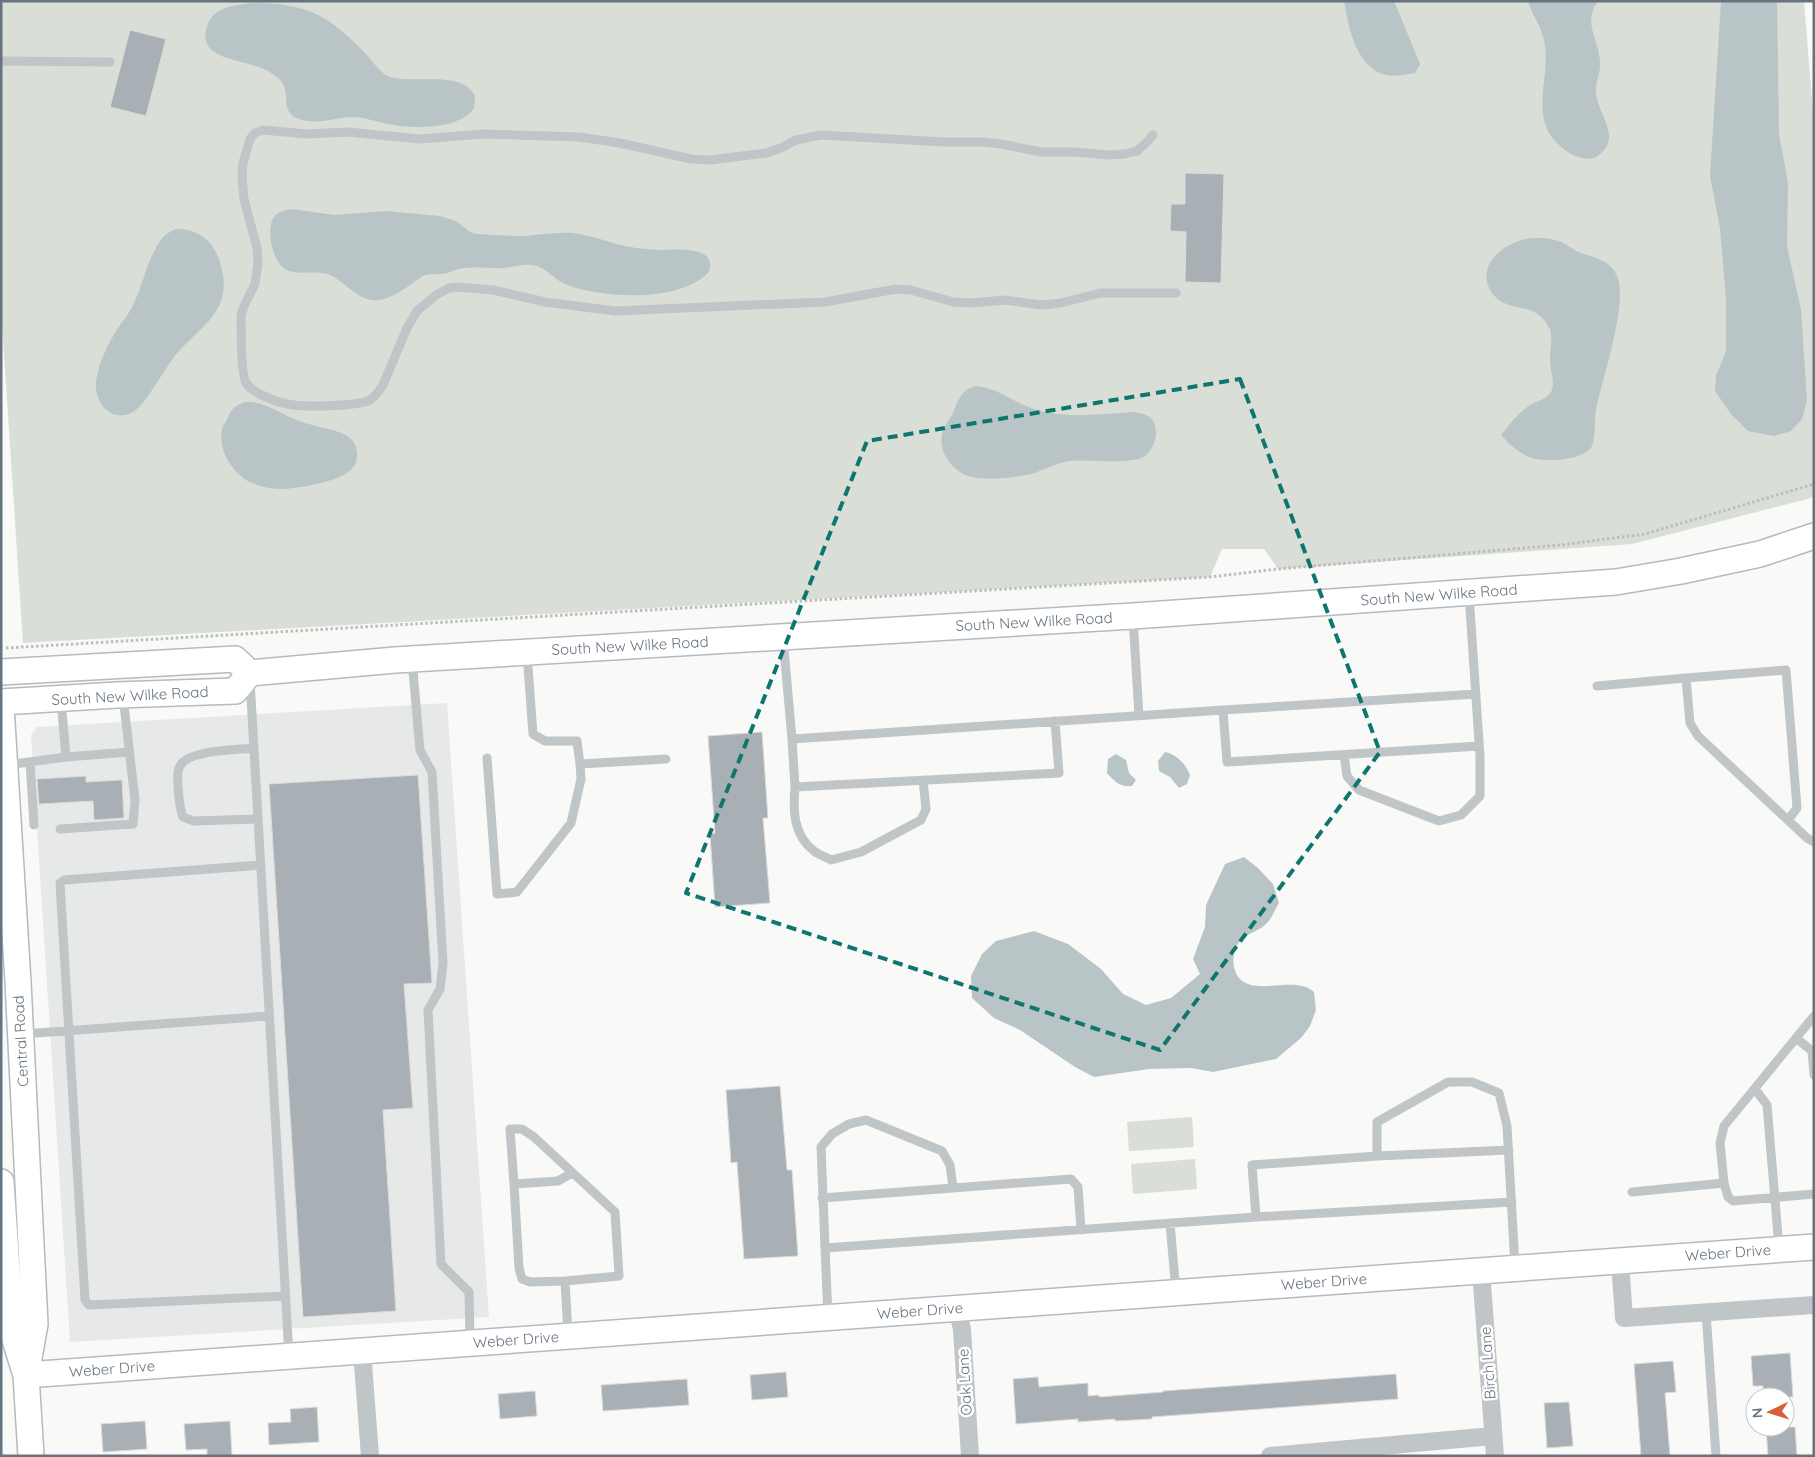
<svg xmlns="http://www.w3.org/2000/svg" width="1815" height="1457" font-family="Quicksand,sans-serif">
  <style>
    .built { fill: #e7e8e8 }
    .green { fill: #d9ded6 }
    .water { fill: #b9c4c7 }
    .building { fill: #a8b0b6; stroke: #dbdbd9 }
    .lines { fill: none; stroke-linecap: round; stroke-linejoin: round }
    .secondary-casing { stroke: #b5babf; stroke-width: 28 }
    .path { stroke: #bbbec0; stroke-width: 3; stroke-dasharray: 2.5 2.5; stroke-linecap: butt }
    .lane { stroke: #c0c5c8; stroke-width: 9 }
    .street { stroke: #c0c5c8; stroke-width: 18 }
    .secondary { stroke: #fff; stroke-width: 25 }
    .marked { fill: none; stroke: #0f766e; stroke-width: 4; stroke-dasharray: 10 6; stroke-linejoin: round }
    .labels { text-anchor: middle; stroke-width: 5; stroke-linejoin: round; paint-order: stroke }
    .street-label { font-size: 15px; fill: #667480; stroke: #fff }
  </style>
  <rect width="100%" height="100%" fill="#f9f9f7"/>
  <path class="built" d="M447 703 489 1317 70 1342 31 735 37 727Z"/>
  <path class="green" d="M1 1H1804L1814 125V494L1811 498 1632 544 1278 569 1264 549H1222L1210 577 23 643 1 308Z
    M1192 1117 1194 1147 1129 1151 1127 1122Z
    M1195 1159 1197 1189 1133 1194 1131 1164Z"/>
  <path class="water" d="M1344 1H1394L1420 64 1415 73C1404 75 1390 78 1380 73 1355 62 1348 25 1344 1Z
    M1528 1H1598C1582 24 1599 38 1600 62 1601 76 1593 83 1597 99 1600 112 1610 126 1609 139 1608 145 1606 149 1602 152 1589 167 1567 154 1556 142 1529 114 1552 74 1544 40 1541 26 1532 15 1528 1Z
    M1721 1H1777L1779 134 1788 183 1787 246 1801 310 1807 401 1802 419 1791 431 1774 436 1748 431 1731 414 1715 391 1716 376 1726 351V298L1720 228 1710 176Z
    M254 3C279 3 305 6 327 20 341 29 354 42 365 53 372 60 378 70 386 75 392 78 399 79 405 79 426 81 464 73 475 96L474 108C460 130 411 129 389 124 378 122 367 118 355 117 337 116 318 126 299 119 278 112 293 91 279 79 271 71 259 67 249 64 229 58 196 55 208 24 215 6 237 5 254 3Z
    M292 209 334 215 386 211 440 216 456 221 470 232 477 234C493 235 509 236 524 236 540 235 555 232 571 233 594 235 614 245 636 248 644 249 652 249 660 250 671 250 712 245 710 266 710 271 707 275 702 278 670 302 600 298 565 284 553 279 545 266 532 265 522 264 513 267 504 268 491 269 478 266 465 268 457 268 450 273 442 274 436 275 429 273 423 276 407 286 388 305 367 299 352 294 342 279 327 274 313 270 297 276 285 269 272 262 265 226 275 216 279 211 286 210 292 209Z
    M176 229C191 228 207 236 214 249 219 256 221 266 223 274 229 312 201 327 178 352 168 364 161 377 152 390 146 399 140 409 129 414 110 421 95 402 96 384 97 365 108 344 118 328 122 322 127 316 131 309 143 287 146 261 161 240 164 234 170 232 176 229Z
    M1531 238C1543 238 1554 238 1565 244 1571 247 1575 251 1581 253 1595 258 1609 260 1616 274 1630 298 1602 380 1596 409 1594 421 1596 434 1592 446 1584 461 1543 463 1529 457 1518 452 1509 444 1501 435 1510 424 1520 410 1534 403 1541 400 1548 398 1552 390 1555 381 1550 370 1550 360 1550 350 1553 339 1550 329 1548 326 1546 322 1544 320 1534 308 1522 309 1509 305 1492 300 1480 280 1490 263 1499 248 1515 241 1531 238Z
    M976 386C999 388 1015 404 1037 410 1068 419 1101 414 1133 412 1138 413 1143 413 1148 416 1163 425 1155 455 1139 459 1118 464 1092 459 1070 461 1056 463 1044 470 1031 474 1012 478 976 483 960 472 945 462 936 443 945 426 947 422 951 418 953 413 958 401 961 389 976 386Z
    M245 402C264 401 278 412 294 419 303 422 311 425 320 427 335 431 356 433 357 453 357 460 356 465 351 470 340 479 322 483 308 486 288 489 272 492 252 483 232 474 216 448 223 426 224 424 226 422 227 420 230 410 234 406 245 402Z
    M1165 752C1177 755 1185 763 1190 775L1187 784 1179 788 1170 777 1159 771 1158 761Z
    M1116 754 1126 760 1129 773 1136 780 1132 786C1120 787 1115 782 1107 773L1108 759Z
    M1244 857 1258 868 1273 884 1279 903C1275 909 1272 918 1267 923 1260 931 1247 933 1241 940 1231 951 1231 969 1240 979 1257 996 1294 975 1314 992L1316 1010 1310 1026 1301 1038 1276 1059 1213 1072 1191 1068 1149 1069 1094 1077 1075 1067 1020 1030 994 1018 972 998 971 976 982 954 996 941 1034 931 1068 944 1101 969 1123 994 1146 1005 1171 998 1200 974 1193 959 1205 927 1206 905 1225 864Z"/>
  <path class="building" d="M130 30 166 39 146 116 110 107Z
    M1185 173 1224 174 1221 283 1185 282 1186 232 1170 231 1171 204H1185Z
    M762 732 768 818H763L770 903 715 907 710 834 715 833 708 736Z
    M418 775 432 983 404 984 413 1108 383 1110 396 1311 303 1317 269 784Z
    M86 776V782L122 780 124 818 94 820 93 801 39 804 37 779Z
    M780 1086 787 1170H792L798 1256 744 1259 737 1162 731 1163 726 1090Z
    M1790 1353 1793 1397H1764L1763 1386H1753L1751 1356Z
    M1673 1361 1676 1392 1665 1393 1670 1456H1641L1634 1364Z
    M786 1372 788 1397 752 1400 750 1375Z
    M1396 1374 1398 1399 1152 1417V1419L1115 1421V1419L1078 1422V1419L1016 1424 1013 1379 1038 1377 1039 1387 1088 1383V1396L1099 1395V1397L1163 1392V1391Z
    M687 1379 689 1405 603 1411 601 1385Z
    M535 1391 537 1416 500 1419 498 1394Z
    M1569 1402 1573 1446 1547 1448 1544 1403Z
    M317 1407 319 1442 269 1445 268 1423 291 1422 290 1409Z
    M145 1421 147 1449 103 1452 101 1424Z
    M230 1421 232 1456H207V1449L186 1450 184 1424Z
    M1766 1427H1795L1797 1456H1768Z"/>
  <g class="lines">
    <defs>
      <path id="secondary" d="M1 672 235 659 250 673
        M1 702 117 695 235 691 250 673 395 660 1133 616 1616 582 1681 571 1760 554 1814 536
        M1 706 18 982 35 1324 26 1375 31 1456
        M1 1182 11 1327 25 1372
        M26 1375 1814 1247"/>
    </defs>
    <use href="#secondary" class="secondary-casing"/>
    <path class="path" d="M6 648 1210 577 1278 569 1560 545 1645 534 1814 484"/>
    <path class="lane" d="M1 61 110 62
      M1153 135 1145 144 1137 151 1125 154 1109 155 1073 152H1041L1001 144 985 142H944L821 135 796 140 781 148 766 153 710 160 691 159 620 143 579 137 483 134 420 139 348 132 306 134 263 130 255 133 250 139 243 163 242 177 244 199 257 248 258 262 255 284 244 306 241 315C241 327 241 375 246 383 253 394 281 404 294 405 308 407 359 406 370 400 376 396 379 391 383 385L407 328 417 311 436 295 449 288 458 287 493 290 545 302 615 311 825 302 896 289 911 290 953 302 971 303 1005 300 1041 305 1061 303 1100 293H1176
      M1133 618 1139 716
      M783 638 792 739 1223 710
      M527 653 533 734 545 741H577L580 764 666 759
      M412 660 420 750 432 772 443 963 440 989 428 1010 441 1264 469 1292 470 1343
      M1686 678 1786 670 1797 808 1788 820
      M250 680 289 1356
      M1597 686 1686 678 1690 723 1698 736 1807 838 1814 842
      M1476 694 1223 710 1227 762 1479 746
      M792 739 795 787 1059 773 1055 721
      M254 748C236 750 194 750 182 763 176 770 178 778 178 786 179 797 179 807 183 817L194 821 258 819
      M1344 755 1347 776 1359 790 1439 821 1461 815 1480 796V757L1469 594
      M66 757 129 752
      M487 758 497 894 517 892 571 823 581 779 580 764
      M30 762 34 825
      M7 765 66 757 61 700
      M795 787C793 810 793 835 814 851 819 855 826 857 831 860L861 852 921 820 926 809 923 780
      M60 829 133 824 135 800 123 696
      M261 865 64 880 60 883 85 1300 89 1305 285 1296
      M23 1034 269 1016
      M1796 1038 1812 1051 1814 1075
      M1755 1089 1767 1105 1779 1247
      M1377 1156 1509 1150
      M1724 1183 1728 1197 1733 1201 1814 1194
      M514 1184 519 1268 522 1279 530 1282 565 1281
      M1632 1192 1724 1183 1720 1143 1724 1126 1814 1016
      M822 1198 1071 1179 1078 1187 1081 1230
      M1256 1217 1512 1202
      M1170 1223 1176 1292
      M825 1248 821 1147 832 1134 849 1124 866 1120 942 1151 950 1165 953 1188
      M1706 1312 1716 1456
      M828 1316 825 1248 1256 1217 1252 1165 1377 1156V1122L1448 1082H1472L1499 1093 1507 1126 1515 1266
      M568 1334 565 1281 619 1276 615 1212 534 1137 522 1129H510L514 1184 558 1181 572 1173"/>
    <path class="street" d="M1620 1261 1624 1318 1814 1305
      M1481 1271 1495 1456
      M957 1308 962 1329 970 1456
      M362 1351 370 1456
      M1270 1456 1493 1436"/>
    <use href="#secondary" class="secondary"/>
  </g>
  <path class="marked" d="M1240 379 1380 752 1160 1050 686 893 867 441Z"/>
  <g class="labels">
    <g class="street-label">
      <text transform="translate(1439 595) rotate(-4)" y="5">South New Wilke Road</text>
      <text transform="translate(1034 622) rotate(-3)" y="5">South New Wilke Road</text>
      <text transform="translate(630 646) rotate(-3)" y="5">South New Wilke Road</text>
      <text transform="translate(130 696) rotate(-3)" y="5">South New Wilke Road</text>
      <text transform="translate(21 1041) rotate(-93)" y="5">Central Road</text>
      <text transform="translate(1728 1253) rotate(-4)" y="5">Weber Drive</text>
      <text transform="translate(1324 1282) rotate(-4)" y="5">Weber Drive</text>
      <text transform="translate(920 1311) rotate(-4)" y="5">Weber Drive</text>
      <text transform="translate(516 1340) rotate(-4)" y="5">Weber Drive</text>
      <text transform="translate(1488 1363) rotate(-94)" y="5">Birch Lane</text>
      <text transform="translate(112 1369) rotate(-4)" y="5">Weber Drive</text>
      <text transform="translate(965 1382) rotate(-93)" y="5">Oak Lane</text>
    </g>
  </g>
  <rect width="1815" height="1457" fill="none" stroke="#667480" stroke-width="5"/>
  <g transform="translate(1770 1412) rotate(266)"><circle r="24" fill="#ffffff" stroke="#c2c7cc"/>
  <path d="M0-4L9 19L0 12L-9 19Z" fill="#d75e39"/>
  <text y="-8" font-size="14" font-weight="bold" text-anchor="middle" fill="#667480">N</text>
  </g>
</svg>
